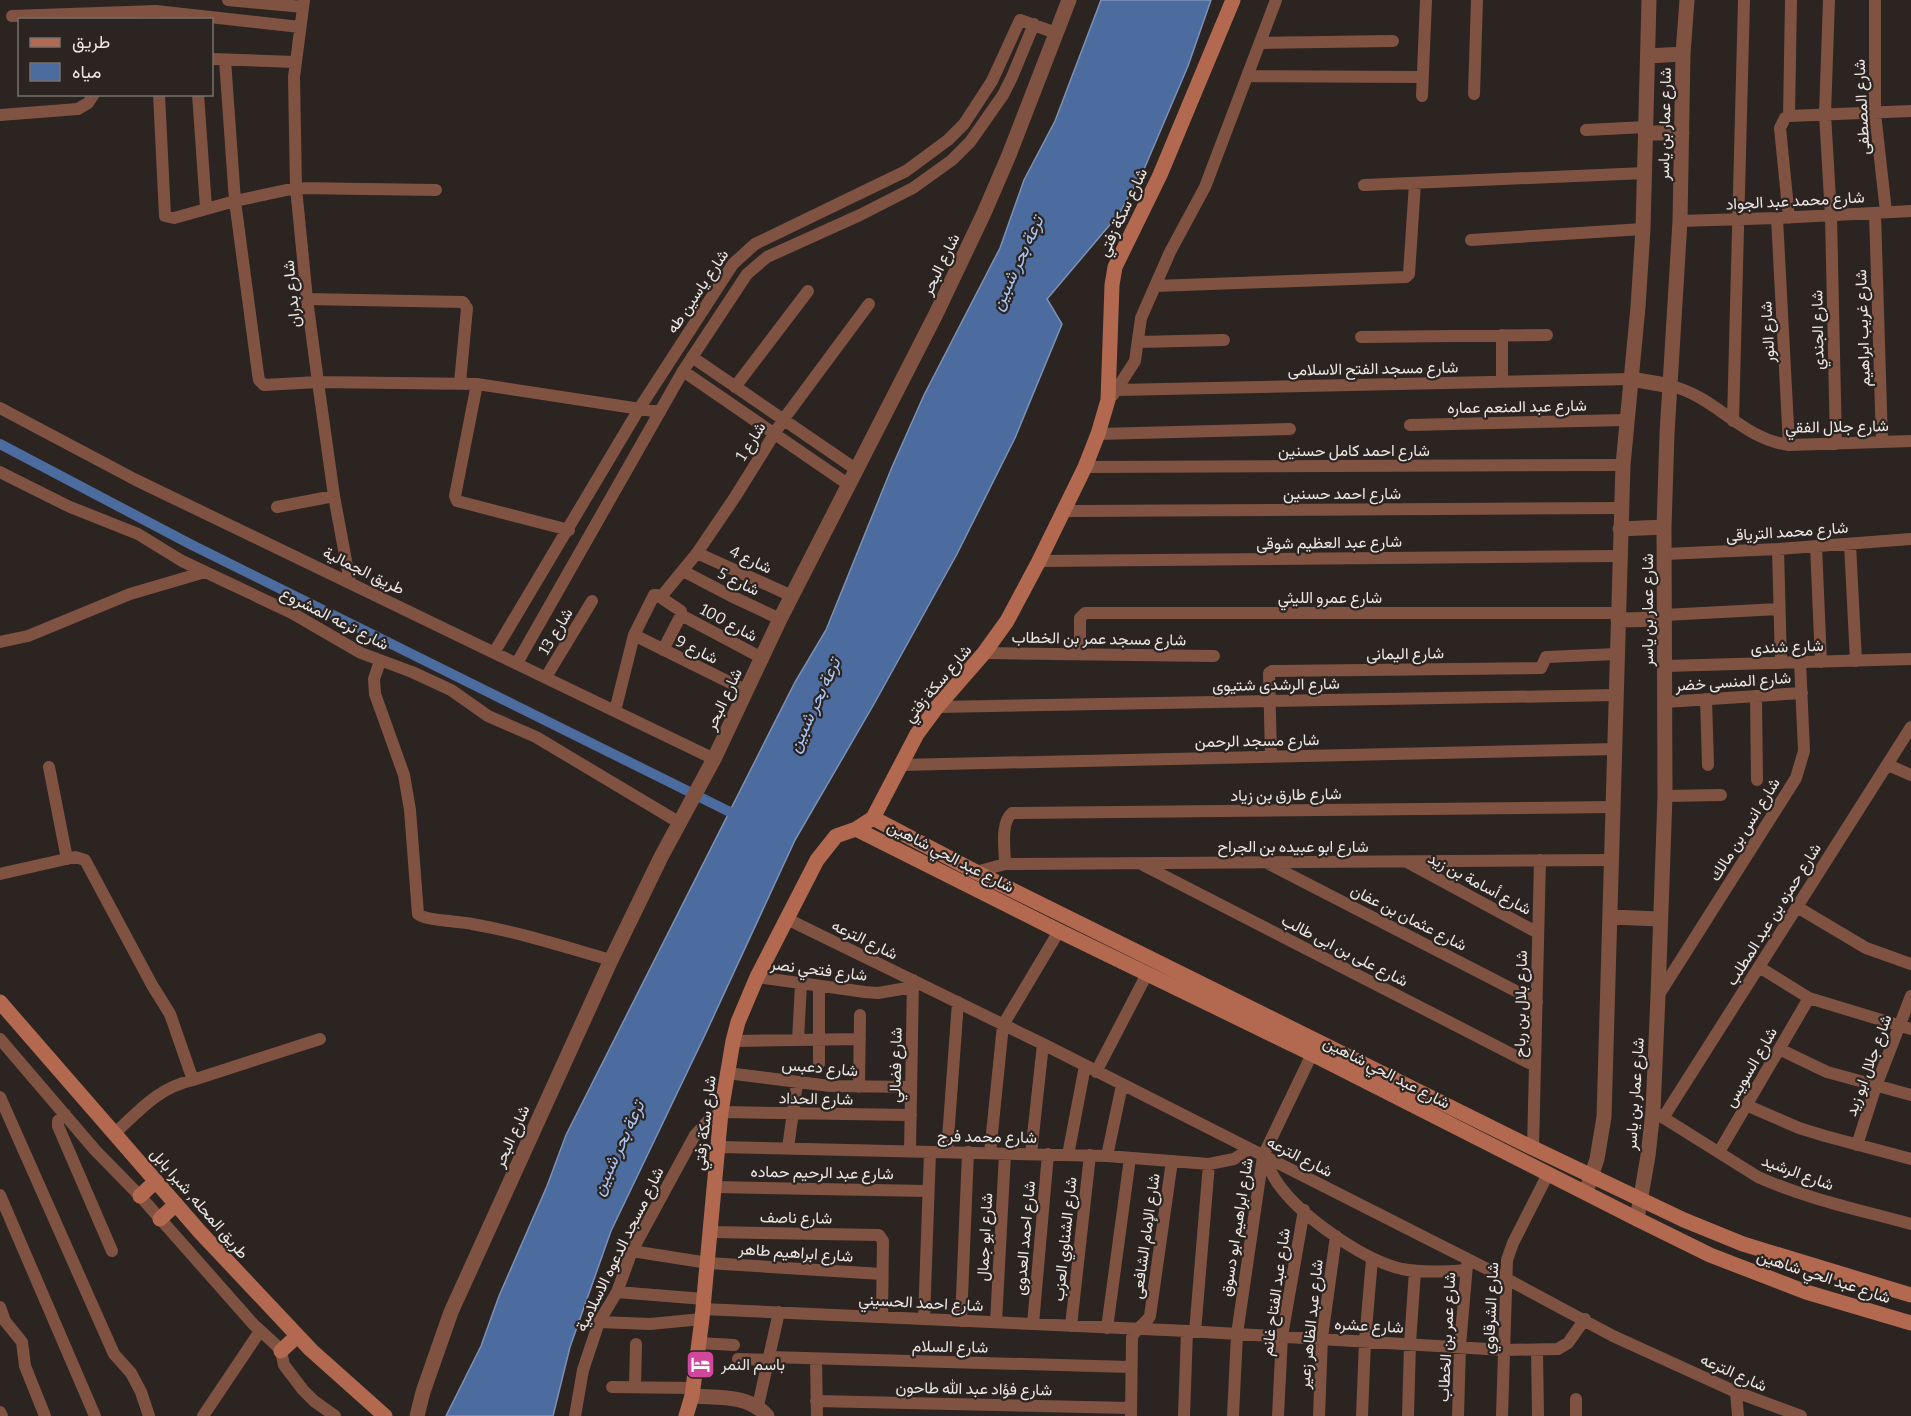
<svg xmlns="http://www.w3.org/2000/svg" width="1911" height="1416" font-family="Bitter,Vazirmatn,serif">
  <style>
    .water { fill: #4c6ca0; stroke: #7c91b5; stroke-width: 1.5 }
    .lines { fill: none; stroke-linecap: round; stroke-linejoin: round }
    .canal { stroke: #4c6ca0; stroke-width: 10 }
    .minor { stroke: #805241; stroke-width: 12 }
    .tertiary { stroke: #805241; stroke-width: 15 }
    .secondary { stroke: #b3694f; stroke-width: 15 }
    .labels { text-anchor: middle; stroke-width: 4.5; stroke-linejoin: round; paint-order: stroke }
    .street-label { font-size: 16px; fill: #ece7e5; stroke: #2b2421 }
    .poi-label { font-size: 16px; fill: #ece7e5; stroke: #2b2421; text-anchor: start }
    .water-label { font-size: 18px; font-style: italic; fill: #a8c5f3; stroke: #2b2421 }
  </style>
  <rect width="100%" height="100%" fill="#2b2421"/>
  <path class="water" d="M1101 0H1211L1188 66 1145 167 1119 214 1047 299 1062 324 1015 438 957 554 874 704 795 840 704 1037 611 1231 570 1347 553 1416H446L481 1346 499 1296 547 1186 566 1135 795 682 826 630 892 467 924 395 1000 248 1024 180 1055 121Z"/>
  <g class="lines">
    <path class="canal" d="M0 444 190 544 740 817"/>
    <path class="minor" d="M228 0 303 7
      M304 0 294 77 296 188 307 299 318 382 334 496 350 582
      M1829 0 1825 114 1831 216 1836 444
      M1875 0V113L1886 212
      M12 16 156 11 300 27
      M1261 43 1393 41
      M212 59 295 62
      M225 60 235 201 296 188 436 190
      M1248 76 1423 77
      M159 94 165 216 174 218 235 201 258 374 259 380 264 385 318 382 477 384 660 412
      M198 94 206 208
      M1474 94 1477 0
      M1422 96 1426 0
      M0 115 78 109 88 103 94 94
      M1789 116 1791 0
      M1586 130 1646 127
      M1364 185 1645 173
      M1875 213 1882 442
      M1777 218 1789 445
      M1789 218 1780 128 1785 118 1789 116 1911 111
      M1680 221 1777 218 1911 211
      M1471 240 1643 229
      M1155 286 1406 277 1409 274 1415 183
      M307 299 463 302 467 308 460 383
      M1502 335V382
      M1361 337 1547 335
      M1138 342 1224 340
      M692 357 857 470
      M683 371 849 485
      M477 384 455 496 457 501 569 530
      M1671 386C1715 396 1742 439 1789 445L1911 441
      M735 387 808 291
      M1117 390 1631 379
      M1113 395 1135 361 1141 318 1170 252 1205 187 1276 0
      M0 408 136 480 714 759
      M1733 421 1744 0
      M1410 425 1626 420
      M1098 434 1290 429
      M1085 467 1623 465
      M0 472 70 507 138 534 182 561 292 613 361 653 412 672 451 690 488 716 536 737 680 823
      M277 507 334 496
      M1064 511 1621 508
      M1850 544 1856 661
      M1816 546 1821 662
      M1778 549 1781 663
      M697 553 792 596
      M1665 554 1778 549 1911 539
      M1039 561 1620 556
      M683 571 731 596 780 619
      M661 597 697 553 735 497 783 420 869 304
      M681 615 762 658
      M1664 615 1779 609
      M634 635 747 691
      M0 642 28 636 130 594 205 572
      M495 651 639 409 733 264 755 244 906 171 948 140 964 124 992 81 1020 20 1056 33
      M984 653 1214 656
      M1080 654V618L1085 613H1618
      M380 661 374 679 375 694 404 775 410 810 418 914C425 921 460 921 472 924 519 932 565 947 611 960
      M517 663 683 371 747 274 767 257 860 215 913 188 952 160 970 142 1003 95 1012 77 1034 24
      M1665 666 1911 659
      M546 677 592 601
      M1756 696 1757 780
      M1706 699 1708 765
      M1665 702 1802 693
      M937 707 1617 695
      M615 711 634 635 654 595H657L681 611V615L663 650
      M1271 757 1269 673 1272 671 1541 668 1546 657 1617 654
      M900 765 1615 749
      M1888 765 1911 775
      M49 767 67 859
      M1665 796 1721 795
      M1407 862 1538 933
      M1005 864C1005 850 1000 823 1012 813L1614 807
      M1141 864 1535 1066
      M1269 864 1537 1002
      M976 872 1005 864 1612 860
      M0 874 75 857 85 860 152 985 170 1014 193 1080C158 1088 141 1109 115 1133
      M1797 907 1866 948 1911 964
      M787 919 1043 1044 1505 1278 1613 1336 1736 1392 1801 1416
      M1759 967 1809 998 1911 1029
      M757 977 865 992 878 993 913 987
      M1658 996 1796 778 1804 751 1800 662
      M0 1039 95 1150 140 1196 254 1325 276 1345 281 1351 284 1365 303 1390 314 1401 335 1416
      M798 1040 801 984
      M733 1041 860 1039
      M1779 1049 1827 1072 1911 1095
      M819 1064V986
      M1096 1072 1147 974
      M727 1073 830 1086 911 1087
      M193 1080 320 1039
      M859 1087 860 1015
      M0 1097 114 1354 131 1373 141 1392 149 1416
      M1746 1105 1799 1128 1825 1136 1911 1159
      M65 1114 58 1121V1126L112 1251
      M1659 1115 1758 1177C1807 1199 1860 1210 1911 1224
      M1663 1118 1911 727
      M1857 1145 1876 1086 1911 996
      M719 1147 1107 1156 1209 1164 1234 1159 1250 1149
      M788 1148 797 1083
      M1533 1148 1540 860
      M910 1151 913 980
      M947 1152 958 1002
      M1719 1152 1809 998
      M990 1153 1003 1025 1059 931
      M1031 1154 1043 1044
      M1068 1155 1085 1066
      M1107 1156 1122 1085
      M1264 1156C1268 1166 1272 1176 1279 1185 1302 1217 1363 1260 1402 1269 1423 1273 1444 1272 1466 1270
      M715 1187 928 1191
      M0 1195 95 1416
      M711 1232 879 1235 883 1241 882 1317
      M632 1251 708 1263 882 1274
      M617 1292 704 1299
      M0 1307 5 1321 22 1342 25 1366 45 1416
      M703 1309 1187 1331 1504 1350 1558 1349 1568 1343 1585 1319
      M924 1319 930 1152
      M961 1321 968 1152
      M599 1322 650 1324 702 1319
      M996 1322 1005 1154
      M1033 1324 1048 1154
      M1071 1326 1090 1155
      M1107 1328 1130 1158
      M1195 1332 1209 1164
      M699 1343 734 1345
      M1537 1350 1538 1416
      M769 1357 1130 1367
      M738 1359 768 1360
      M816 1359 817 1416
      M635 1386 636 1344
      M612 1387 694 1388
      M1736 1392 1738 1416
      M1576 1399V1416
      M816 1401 1131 1408
      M758 1406 779 1312
      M0 1412 2 1416
      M1131 1415 1132 1338C1135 1328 1145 1325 1150 1316L1172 1161
      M203 1416 260 1331
      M575 1416 583 1370 599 1322 617 1292 632 1251 695 1135 707 1122 721 1112 911 1115
      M1184 1416 1187 1331
      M1233 1416 1237 1334 1263 1156 1312 1054
      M1278 1416 1282 1336 1304 1210
      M1319 1416 1322 1338 1336 1236
      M1362 1416 1365 1341 1372 1259
      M1408 1416 1410 1343 1415 1271
      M1458 1416 1460 1346 1467 1265
      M1502 1416 1507 1260 1513 1243 1548 1174"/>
    <path class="tertiary" d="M1648 56 1683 54
      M1646 133H1682
      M1631 379 1671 386
      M1620 529 1664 527
      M1618 620 1665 619
      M1611 917 1660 919
      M1586 1192 1597 1159 1604 1117 1623 465 1638 307 1643 229 1649 0
      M1637 1219 1648 1156 1653 1111 1658 996 1665 796 1664 527 1667 434 1680 221 1683 54 1687 0
      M692 1396C719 1398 748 1394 767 1416
      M417 1416 423 1392 451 1312 611 960 661 857 714 759 780 619 936 314 984 213 1009 155 1069 0"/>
    <path class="secondary" d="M873 818 976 872 1533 1148 1684 1220 1743 1244 1911 1295
      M856 829 1059 931 1312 1054 1637 1219 1710 1255 1806 1292 1911 1323
      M0 1002 200 1232 311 1350 385 1416
      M140 1196 156 1181
      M160 1219 176 1204
      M281 1351 297 1336
      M686 1416 692 1396 702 1319 721 1112 733 1041 738 1022 757 977 817 860 836 836 856 829 873 818 917 734 937 707 984 653 1007 621 1039 561 1085 467 1098 434 1108 400 1112 285 1115 267 1160 175 1233 0"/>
  </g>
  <defs>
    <symbol id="hotel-square" viewBox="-11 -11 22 22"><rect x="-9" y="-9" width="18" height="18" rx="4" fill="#d1479c" stroke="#2b2421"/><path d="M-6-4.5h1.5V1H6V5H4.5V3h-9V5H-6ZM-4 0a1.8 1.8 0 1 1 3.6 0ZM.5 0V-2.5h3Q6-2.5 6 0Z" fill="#fff"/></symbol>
  </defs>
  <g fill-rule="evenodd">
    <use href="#hotel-square" x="684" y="1348" width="33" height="33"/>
  </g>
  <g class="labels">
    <g class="street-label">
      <text transform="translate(1861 107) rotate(-93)" y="6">شارع المصطفى</text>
      <text transform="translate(1664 124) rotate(-89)" y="6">شارع عمار بن ياسر</text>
      <text transform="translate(1795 200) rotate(-3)" y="6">شارع محمد عبد الجواد</text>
      <text transform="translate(1122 212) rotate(-65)" y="6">شارع سكة زفتي</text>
      <text transform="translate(940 264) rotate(-64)" y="6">شارع البحر</text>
      <text transform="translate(697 291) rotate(-56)" y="6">شارع ياسين طه</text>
      <text transform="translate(291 294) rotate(-96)" y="6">شارع بدران</text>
      <text transform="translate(1862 328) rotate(-92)" y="6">شارع غريب ابراهيم</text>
      <text transform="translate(1817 330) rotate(-91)" y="6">شارع الجندي</text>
      <text transform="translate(1767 332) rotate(-93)" y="6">شارع النور</text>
      <text transform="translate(1373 368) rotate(-1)" y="6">شارع مسجد الفتح الاسلامى</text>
      <text transform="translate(1517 406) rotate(-1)" y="6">شارع عبد المنعم عماره</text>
      <text transform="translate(1837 426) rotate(-1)" y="6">شارع جلال الفقي</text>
      <text transform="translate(750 441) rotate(-58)" y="6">شارع 1</text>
      <text x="1354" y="456">شارع احمد كامل حسنين</text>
      <text x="1342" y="499">شارع احمد حسنين</text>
      <text transform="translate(1787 531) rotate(-4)" y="6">شارع محمد الترياقى</text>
      <text transform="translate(1329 542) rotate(-1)" y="6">شارع عبد العظيم شوقى</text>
      <text transform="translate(751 559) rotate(25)" y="6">شارع 4</text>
      <text transform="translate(364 570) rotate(26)" y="6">طريق الجمالية</text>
      <text transform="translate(739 581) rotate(26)" y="6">شارع 5</text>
      <text x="1330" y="603">شارع عمرو الليثي</text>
      <text transform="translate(1647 610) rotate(-90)" y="6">شارع عمار بن ياسر</text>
      <text transform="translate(335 618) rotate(27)" y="6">شارع ترعه المشروع</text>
      <text transform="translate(729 622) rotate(28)" y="6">شارع 100</text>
      <text transform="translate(555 631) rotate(-59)" y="6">شارع 13</text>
      <text transform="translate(1099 638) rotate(1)" y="6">شارع مسجد عمر بن الخطاب</text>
      <text transform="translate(1787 646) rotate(-2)" y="6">شارع شندى</text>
      <text transform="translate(697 649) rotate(26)" y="6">شارع 9</text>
      <text transform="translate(1405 653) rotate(-1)" y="6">شارع اليمانى</text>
      <text transform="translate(1733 681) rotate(-4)" y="6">شارع المنسى خضر</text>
      <text transform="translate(937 683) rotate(-50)" y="6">شارع سكة زفتي</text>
      <text transform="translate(1276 684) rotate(-1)" y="6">شارع الرشدى شتيوى</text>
      <text transform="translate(723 699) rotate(-65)" y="6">شارع البحر</text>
      <text transform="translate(1257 740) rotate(-1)" y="6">شارع مسجد الرحمن</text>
      <text transform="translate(1286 794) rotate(-1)" y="6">شارع طارق بن زياد</text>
      <text transform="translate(1744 829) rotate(-58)" y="6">شارع انس بن مالك</text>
      <text x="1293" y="852">شارع ابو عبيده بن الجراح</text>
      <text transform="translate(951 856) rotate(27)" y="6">شارع عبد الحي شاهين</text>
      <text transform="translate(1480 883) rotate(28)" y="6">شارع أسامة بن زيد</text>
      <text transform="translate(1773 914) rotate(-58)" y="6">شارع حمزه بن عبد المطلب</text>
      <text transform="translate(1409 917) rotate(27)" y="6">شارع عثمان بن عفان</text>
      <text transform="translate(865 939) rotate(26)" y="6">شارع الترعه</text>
      <text transform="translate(1345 950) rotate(27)" y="6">شارع على بن ابى طالب</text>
      <text transform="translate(819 969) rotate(7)" y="6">شارع فتحي نصر</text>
      <text transform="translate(1520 1004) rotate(-89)" y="6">شارع بلال بن رباح</text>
      <text transform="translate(895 1065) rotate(-89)" y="6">شارع فضالي</text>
      <text transform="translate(1868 1065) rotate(-70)" y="6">شارع جلال ابو زيد</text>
      <text transform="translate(820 1067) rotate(5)" y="6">شارع دعبس</text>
      <text transform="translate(1750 1067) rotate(-60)" y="6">شارع السويس</text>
      <text transform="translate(1387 1072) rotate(27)" y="6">شارع عبد الحي شاهين</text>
      <text transform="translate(1634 1094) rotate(-86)" y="6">شارع عمار بن ياسر</text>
      <text transform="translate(816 1098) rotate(1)" y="6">شارع الحداد</text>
      <text transform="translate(704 1123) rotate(-83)" y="6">شارع سكة زفتي</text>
      <text transform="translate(511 1136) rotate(-66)" y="6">شارع البحر</text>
      <text transform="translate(987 1136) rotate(1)" y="6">شارع محمد فرج</text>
      <text transform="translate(1300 1156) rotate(27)" y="6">شارع الترعه</text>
      <text transform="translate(822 1172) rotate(1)" y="6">شارع عبد الرحيم حماده</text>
      <text transform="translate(1798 1172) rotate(20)" y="6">شارع الرشيد</text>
      <text transform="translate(200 1203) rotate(49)" y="6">طريق المحله, شبرا بابل</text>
      <text transform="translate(796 1217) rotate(1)" y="6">شارع ناصف</text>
      <text transform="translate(1236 1227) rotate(-81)" y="6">شارع ابراهيم ابو دسوق</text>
      <text transform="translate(1145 1236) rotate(-82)" y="6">شارع الإمام الشافعى</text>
      <text transform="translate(984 1237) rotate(-87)" y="6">شارع ابو جمال</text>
      <text transform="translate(1024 1238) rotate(-85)" y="6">شارع احمد العدوى</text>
      <text transform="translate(1064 1239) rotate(-84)" y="6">شارع الشناوي العزب</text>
      <text transform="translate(619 1249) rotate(-64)" y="6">شارع مسجد الدعوه الاسلامية</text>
      <text transform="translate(796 1252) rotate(4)" y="6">شارع ابراهيم طاهر</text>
      <text transform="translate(1824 1276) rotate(18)" y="6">شارع عبد الحي شاهين</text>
      <text transform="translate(1275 1292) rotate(-82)" y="6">شارع عبد الفتاح غانم</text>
      <text transform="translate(921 1302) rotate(3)" y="6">شارع احمد الحسيني</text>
      <text transform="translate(1490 1308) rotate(-87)" y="6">شارع الشرقاوي</text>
      <text transform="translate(1310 1324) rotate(-84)" y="6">شارع عبد الظاهر زعير</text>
      <text transform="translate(1369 1325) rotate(3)" y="6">شارع عشره</text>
      <text transform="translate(1446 1337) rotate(-87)" y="6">شارع عمر بن الخطاب</text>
      <text transform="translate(950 1346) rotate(1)" y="6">شارع السلام</text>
      <text transform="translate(1734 1372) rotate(24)" y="6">شارع الترعه</text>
      <text transform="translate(974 1388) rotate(1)" y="6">شارع فؤاد عبد الله طاحون</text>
    </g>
    <g class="poi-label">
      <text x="721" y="1370">باسم النمر</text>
    </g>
    <g class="water-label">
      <text transform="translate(1017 263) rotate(-65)" y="6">ترعة بحر شبين</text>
      <text transform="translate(814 705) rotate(-65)" y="6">ترعة بحر شبين</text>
      <text transform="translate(618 1148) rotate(-65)" y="6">ترعة بحر شبين</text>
    </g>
  </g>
  <rect x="18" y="18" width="195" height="78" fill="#2b2421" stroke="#78726f" stroke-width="1.5"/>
  <rect x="30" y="38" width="30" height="9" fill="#b3694f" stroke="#78726f" stroke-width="1.5"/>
  <text x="72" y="48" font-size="18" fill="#ece7e5">طريق</text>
  <rect x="30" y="63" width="30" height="18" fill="#4c6ca0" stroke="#78726f" stroke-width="1.5"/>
  <text x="72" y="78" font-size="18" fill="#ece7e5">مياه</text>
</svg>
